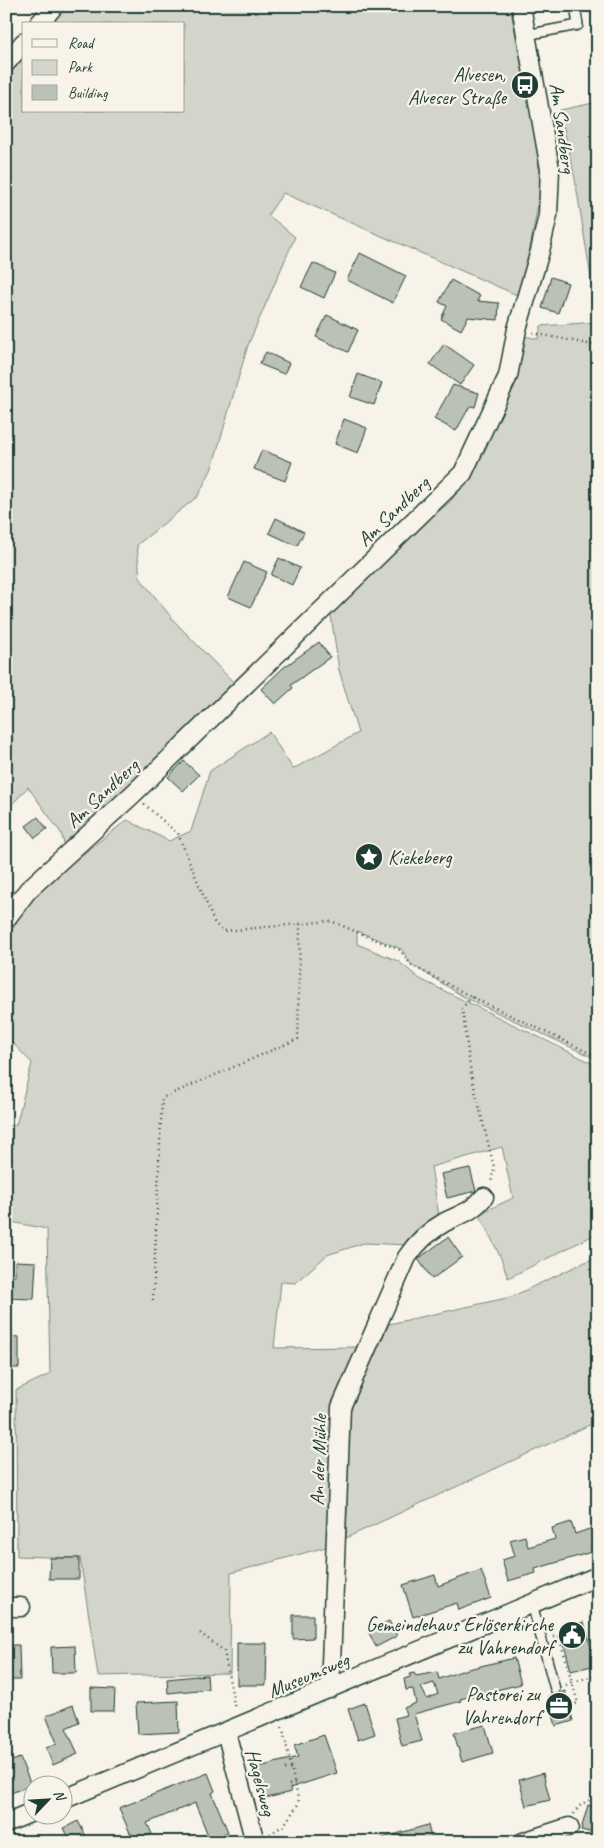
<svg xmlns="http://www.w3.org/2000/svg" width="604" height="1848" font-family="Caveat,sans-serif">
  <style>
    .green { fill: #d3d5ca; stroke: #79897f }
    .building { fill: #bbc1b6; stroke: #1f3d34; fill-rule: evenodd }
    .lines { fill: none; stroke-linecap: round; stroke-linejoin: round }
    .service-casing { stroke: #1f3d34; stroke-width: 12 }
    .minor-casing { stroke: #1f3d34; stroke-width: 21 }
    .path { stroke: #1f3d34; stroke-width: 2.5; stroke-dasharray: 1 4; stroke-linecap: butt }
    .service { stroke: #f7f3e8; stroke-width: 9 }
    .minor { stroke: #f7f3e8; stroke-width: 18 }
    .labels { text-anchor: middle; stroke-width: 4.5; stroke-linejoin: round; paint-order: stroke }
    .poi-label { font-size: 20px; fill: #1f3d34; stroke: #f7f3e8; text-anchor: end }
    .street-label { font-size: 20px; fill: #1f3d34; stroke: #f7f3e8 }
  </style>
  <rect width="100%" height="100%" fill="#f7f3e8"/>
  <filter id="ink" filterUnits="userSpaceOnUse"><feTurbulence type="fractalNoise" baseFrequency=".02" numOctaves="2"/><feDisplacementMap in="SourceGraphic" scale="10" xChannelSelector="R" yChannelSelector="G"/><feConvolveMatrix kernelMatrix="1 2 1 2 8 2 1 2 1" color-interpolation-filters="sRGB"/></filter>
  <g filter="url(#ink)">
    <path class="green" d="M63 6H510L538 150 540 193 526 271 517 295 283 193 268 215 295 237 248 345 212 468 198 496 137 545 140 578 175 622 238 687 66 850 61 833 28 787 6 811V62L24 52V111H184V24H48Z
      M598 102V321L575 179 560 110Z
      M598 322V1060L464 997 411 964 401 949 357 931V944L398 961 420 979 598 1066V1233L508 1278 501 1258 479 1214 513 1198 502 1147 431 1167 439 1216 408 1245 364 1243 327 1255 295 1283 281 1282 274 1348 361 1347 334 1405 326 1547 231 1573 230 1673 98 1676 80 1558 17 1556 16 1390 50 1374 47 1229 6 1221V1126L16 1125 32 1063 6 1036V940L35 891 127 820 169 841 191 831 210 771 269 732 293 769 358 733 339 670 330 609 358 577 450 502 468 477 510 396 524 336 538 339 541 326Z
      M598 1256V1421L346 1538 350 1406 389 1324 511 1297Z"/>
    <path class="building" d="M360 253 406 276 393 303 347 280Z
      M313 263 335 273 324 298 301 287Z
      M551 277 568 283 558 313 542 308Z
      M451 280 480 296 477 301 499 303 498 320 468 317 461 330 441 319 447 306 439 302Z
      M327 315 358 330 348 352 316 337Z
      M444 344 474 365 460 385 430 364Z
      M266 352 289 363 284 374 259 364Z
      M358 374 382 383 374 405 350 397Z
      M453 385 479 393 475 407 470 406 456 431 434 419Z
      M344 419 367 428 358 453 335 444Z
      M262 450 292 462 285 481 254 469Z
      M276 518 304 532 297 546 269 533Z
      M279 558 300 568 292 585 271 575Z
      M244 562 267 572 251 607 228 597Z
      M319 642 330 657 291 685 293 688 275 704 261 689 283 668Z
      M184 761 199 775 183 791 168 777Z
      M38 817 47 829 35 838 26 826Z
      M470 1168 476 1191 447 1198 441 1174Z
      M448 1237 462 1257 432 1279 418 1259Z
      M15 1261 36 1262 34 1299 6 1298V1275L15 1276Z
      M6 1336 19 1337V1368H6Z
      M571 1522 575 1534 598 1526V1550L535 1569 536 1573 508 1581 502 1560 515 1556 510 1540 525 1536 528 1547 555 1539 552 1528Z
      M50 1558H79V1579H49Z
      M481 1570 491 1598 459 1610 457 1603 413 1617 403 1585 435 1575 438 1586Z
      M293 1615H313V1638L293 1639Z
      M389 1621 397 1636 376 1647 368 1631Z
      M584 1622 596 1665 571 1671 560 1629Z
      M237 1643H267L266 1685H237Z
      M6 1645H19L20 1680H6Z
      M75 1646 76 1673H52L51 1647Z
      M514 1658 521 1684 460 1699 461 1701 414 1714 422 1741 402 1746 395 1718 406 1715 404 1708 416 1703 413 1689 406 1690 404 1679 410 1677V1674L414 1673 416 1676 437 1672 439 1679 464 1670ZM434 1683 438 1694 427 1699 421 1687Z
      M207 1675 208 1689 168 1693 167 1679Z
      M91 1688 115 1689 114 1711H91Z
      M565 1691 573 1721 556 1726 548 1696 556 1695Z
      M178 1701 179 1732 138 1734 136 1703Z
      M365 1703 375 1734 358 1740 348 1709Z
      M73 1705 79 1722 66 1728 78 1754 53 1765 46 1748 57 1743 46 1716Z
      M485 1725 493 1753 462 1762 454 1733Z
      M324 1735 337 1773 290 1788 291 1792 263 1799 255 1768 298 1757 294 1745Z
      M20 1758 31 1785 6 1795V1763Z
      M208 1773 215 1791 212 1793 228 1832 210 1840 195 1803 147 1823 152 1834 134 1842 119 1808Z
      M543 1773 550 1800 526 1806 519 1780Z
      M588 1805 598 1808V1834L581 1830Z
      M78 1821 89 1842H71L64 1828Z
      M428 1825 432 1842H382V1838Z"/>
    <g class="lines">
      <defs>
        <path id="service" d="M526 35 578 25 575 6
          M532 1604 555 1689"/>
        <path id="minor" d="M39 24 54 6
          M6 63 24 42
          M6 919 28 890 133 794 463 473 508 376 517 329 540 251 548 215 550 169 521 6
          M6 1607H21
          M330 1689 341 1407 407 1257C417 1242 429 1231 445 1222 461 1214 472 1212 484 1197
          M226 1732 255 1842
          M62 1800 598 1576
          M6 1823 32 1812
          M523 1842 569 1827"/>
      </defs>
      <use href="#service" class="service-casing"/>
      <use href="#minor" class="minor-casing"/>
      <path class="path" d="M533 333 598 346
        M144 804 178 834 215 924 224 931 331 921 400 950 411 965 472 997 598 1057
        M472 997 462 1008 471 1074 494 1167 491 1183
        M153 1300 162 1098 298 1039 300 924
        M200 1633 224 1651 235 1710
        M553 1637 559 1636 572 1682 598 1675
        M566 1685 572 1682 578 1703 569 1706
        M285 1769 291 1768
        M289 1785 295 1783
        M574 1814C577 1806 589 1798 598 1799
        M270 1834 284 1825 299 1803 282 1725"/>
      <use href="#service" class="service"/>
      <use href="#minor" class="minor"/>
    </g>
  </g>
  <defs>
    <symbol id="bus-disc" viewBox="-11 -11 22 22"><circle r="9.5" fill="#1f3d34" stroke="#f7f3e8"/><path d="M-5-6H5V4H4V6H2V4H-2V6H-4V4H-5ZM-3.5-4V0h7V-4ZM-3.5 1.2v1.5H-2V1.2ZM2 1.2v1.5H3.5V1.2Z" fill="#fff"/></symbol>
    <symbol id="sight-disc" viewBox="-11 -11 22 22"><circle r="9.5" fill="#1f3d34" stroke="#f7f3e8"/><path d="M0-6L1.8-2.2L6-1.7L2.9 1.2L3.7 5.4L0 3.3L-3.7 5.4L-2.9 1.2L-6-1.7L-1.8-2.2Z" fill="#fff"/></symbol>
    <symbol id="civic-disc" viewBox="-11 -11 22 22"><circle r="9.5" fill="#1f3d34" stroke="#f7f3e8"/><path d="M-.6-6.5H3V-4.5H.6V-3L4-1V1h2V6H-6V1h2V-1L-.6-3ZM-1.2 2.5V6h2.4V2.5Z" fill="#fff"/></symbol>
    <symbol id="office-disc" viewBox="-11 -11 22 22"><circle r="9.5" fill="#1f3d34" stroke="#f7f3e8"/><path d="M-6-3h4V-5.5h4V-3h4V5H-6ZM-1-4.5V-3h2v-1.5ZM-6 0V1H6V0Z" fill="#fff"/></symbol>
  </defs>
  <g fill-rule="evenodd">
    <use href="#bus-disc" x="509" y="69" width="32" height="32"/>
    <use href="#sight-disc" x="353" y="841" width="32" height="32"/>
    <use href="#civic-disc" x="556" y="1619" width="32" height="32"/>
    <use href="#office-disc" x="543" y="1690" width="32" height="32"/>
  </g>
  <g class="labels">
    <g class="poi-label">
      <text x="506" y="81">Alvesen,<tspan x="506" dy="23">Alveser Straße</tspan></text>
      <text x="388" y="864" text-anchor="start">Kiekeberg</text>
      <text x="553" y="1631">Gemeindehaus Erlöserkirche<tspan x="553" dy="23">zu Vahrendorf</tspan></text>
      <text x="540" y="1701">Pastorei zu<tspan x="540" dy="23">Vahrendorf</tspan></text>
    </g>
    <g class="street-label">
      <text transform="translate(563 128) rotate(82)" y="7">Am Sandberg</text>
      <text transform="translate(393 511) rotate(-44)" y="7">Am Sandberg</text>
      <text transform="translate(102 793) rotate(-43)" y="7">Am Sandberg</text>
      <text transform="translate(318 1460) rotate(-88)" y="7">An der Mühle</text>
      <text transform="translate(308 1675) rotate(-23)" y="7">Museumsweg</text>
      <text transform="translate(261 1782) rotate(75)" y="7">Hagelsweg</text>
    </g>
  </g>
  <rect width="604" height="1848" fill="none" stroke="#f7f3e8" stroke-width="25"/>
  <rect x="12" y="12" width="579" height="1823" fill="none" stroke="#1f3d34" stroke-width="2" filter="url(#ink)"/>
  <rect x="22" y="22" width="162" height="90" fill="#f7f3e8" stroke="#a1aaa0"/>
  <rect x="32" y="39" width="25" height="8" fill="#f7f3e8" stroke="#a1aaa0"/>
  <text x="68" y="48" font-size="15" fill="#1f3d34">Road</text>
  <rect x="32" y="60" width="25" height="15" fill="#d3d5ca" stroke="#a1aaa0"/>
  <text x="68" y="72" font-size="15" fill="#1f3d34">Park</text>
  <rect x="32" y="85" width="25" height="15" fill="#bbc1b6" stroke="#a1aaa0"/>
  <text x="68" y="98" font-size="15" fill="#1f3d34">Building</text>
  <g transform="translate(48 1800) rotate(65)"><circle r="24" fill="#f7f3e8" stroke="#a1aaa0"/>
  <path d="M0-4L9 19L0 12L-9 19Z" fill="#1f3d34"/>
  <text y="-8" font-size="14" font-weight="bold" text-anchor="middle" fill="#1f3d34">N</text>
  </g>
</svg>
